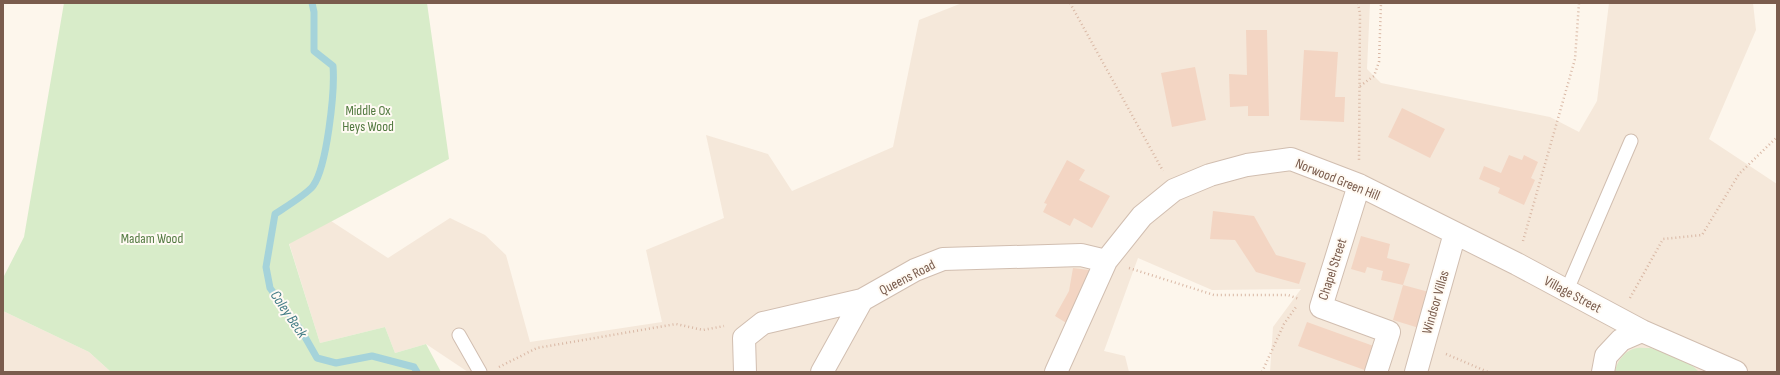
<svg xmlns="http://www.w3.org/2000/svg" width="1780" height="375" font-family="'Sofia Sans Condensed',sans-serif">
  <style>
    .residential { fill: #f5e8da }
    .green { fill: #d8ecc9 }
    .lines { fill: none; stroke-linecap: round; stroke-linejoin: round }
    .stream { stroke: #a5d3da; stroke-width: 7 }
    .building { fill: #f3d5c3 }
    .service-casing { stroke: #d1beb0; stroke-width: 15 }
    .minor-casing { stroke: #d1beb0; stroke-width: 24 }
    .path { stroke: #d9b8a5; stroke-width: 2.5; stroke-dasharray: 1 3; stroke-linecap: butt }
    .service { stroke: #fff; stroke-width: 13 }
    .minor { stroke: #fff; stroke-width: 22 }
    .labels { text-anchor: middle; stroke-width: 4; stroke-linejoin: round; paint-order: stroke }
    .park-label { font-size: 14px; fill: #537a41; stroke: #fffaf3 }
    .street-label { font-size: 14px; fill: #7a5c4d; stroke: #fffaf3 }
    .water-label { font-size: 15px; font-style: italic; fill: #437c86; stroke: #fffaf3 }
  </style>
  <rect width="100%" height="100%" fill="#fdf6ec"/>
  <path class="residential" d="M962 3H1370L1367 69 1381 83 1550 117 1579 132 1597 101 1609 3H1753L1756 30 1709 139 1777 184V372H1270L1273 327 1301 289 1212 290 1138 258 1104 351 1125 356 1129 372H468L426 344 395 353 385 327 320 343 289 243 331 221 388 258 450 218 485 235 506 255 530 342 662 322 646 250 724 218 706 135 768 154 792 191 893 147 919 20Z
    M3 311 89 352 111 372H3Z"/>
  <path class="green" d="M64 3H427L449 159 289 244 320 343 385 327 395 353 426 344 441 372H111L89 352 3 311V278L24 237Z
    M1650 348C1667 353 1687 358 1699 372H1615C1616 363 1624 352 1633 349 1638 347 1645 348 1650 348Z"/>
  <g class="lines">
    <path class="stream" d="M312 3 314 12V51L333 66C335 91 327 167 313 186 307 194 284 208 275 214L266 267 270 288 301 330 317 358 336 363 372 356 414 367 417 372"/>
  </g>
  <path class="building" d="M1246 30H1267L1269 116H1248V106L1230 107 1229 74 1247 75Z
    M1304 50 1338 52 1335 97H1345L1344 122 1300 120Z
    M1195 67 1206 120 1172 127 1161 73Z
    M1402 108 1445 129 1430 158 1388 137Z
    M1509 155 1522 160 1524 155 1538 162 1531 178 1535 180 1524 205 1498 193 1500 188 1479 179 1484 166 1501 173Z
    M1067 160 1085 170 1079 180 1110 196 1092 228 1074 218 1070 226 1043 212 1047 204 1044 203Z
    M1213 211 1254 216 1276 255 1306 263 1299 284 1256 272 1235 240 1210 239Z
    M1361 236 1390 244 1387 258 1410 264 1403 285 1381 280 1383 271 1367 267 1365 273 1351 269Z
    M1073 268 1089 270 1086 292 1068 324 1055 316 1069 291Z
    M1403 285 1429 292 1419 328 1393 320Z
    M1307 322 1379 348 1370 372 1298 346Z"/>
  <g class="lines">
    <defs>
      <path id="service" d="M1567 290 1631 141
        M459 335 480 372"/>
      <path id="minor" d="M1359 185 1321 307 1389 332 1376 372
        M745 372 744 338 763 323 862 300
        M822 372 862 300 915 270 943 259 1081 255 1106 261
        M1056 372 1106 261 1142 216 1174 190 1210 175 1247 165 1291 159 1359 185 1517 264 1642 331 1736 372
        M1416 372 1455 233
        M1603 372 1606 356 1621 340 1642 331"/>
    </defs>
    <use href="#service" class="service-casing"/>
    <use href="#minor" class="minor-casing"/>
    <path class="path" d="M1070 3 1163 171
      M1358 3 1360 14 1359 160
      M1360 86 1374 76 1379 62 1381 3
      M1523 241 1575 59 1579 3
      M1129 268 1214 295H1288L1299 299
      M1630 298 1663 239 1702 235 1739 174 1777 137
      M1446 354 1488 372
      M499 367 537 348 676 324 703 330 724 326
      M1262 372 1284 324 1296 307"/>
    <use href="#service" class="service"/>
    <use href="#minor" class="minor"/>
  </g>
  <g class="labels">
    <g class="park-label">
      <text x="368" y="115">Middle Ox<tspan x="368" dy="16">Heys Wood</tspan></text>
      <text x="152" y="243">Madam Wood</text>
    </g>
    <g class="street-label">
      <text transform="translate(1338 179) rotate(22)" y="5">Norwood Green Hill</text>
      <text transform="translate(1332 269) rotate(-72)" y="5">Chapel Street</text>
      <text transform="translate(907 277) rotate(-27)" y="5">Queens Road</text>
      <text transform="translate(1573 294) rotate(28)" y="5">Village Street</text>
      <text transform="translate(1435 302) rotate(-74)" y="5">Windsor Villas</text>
    </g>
    <g class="water-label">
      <text transform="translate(289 314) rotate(56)" y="5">Coley Beck</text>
    </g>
  </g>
  <rect width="1780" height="375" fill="none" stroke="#7a5c4d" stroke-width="8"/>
</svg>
